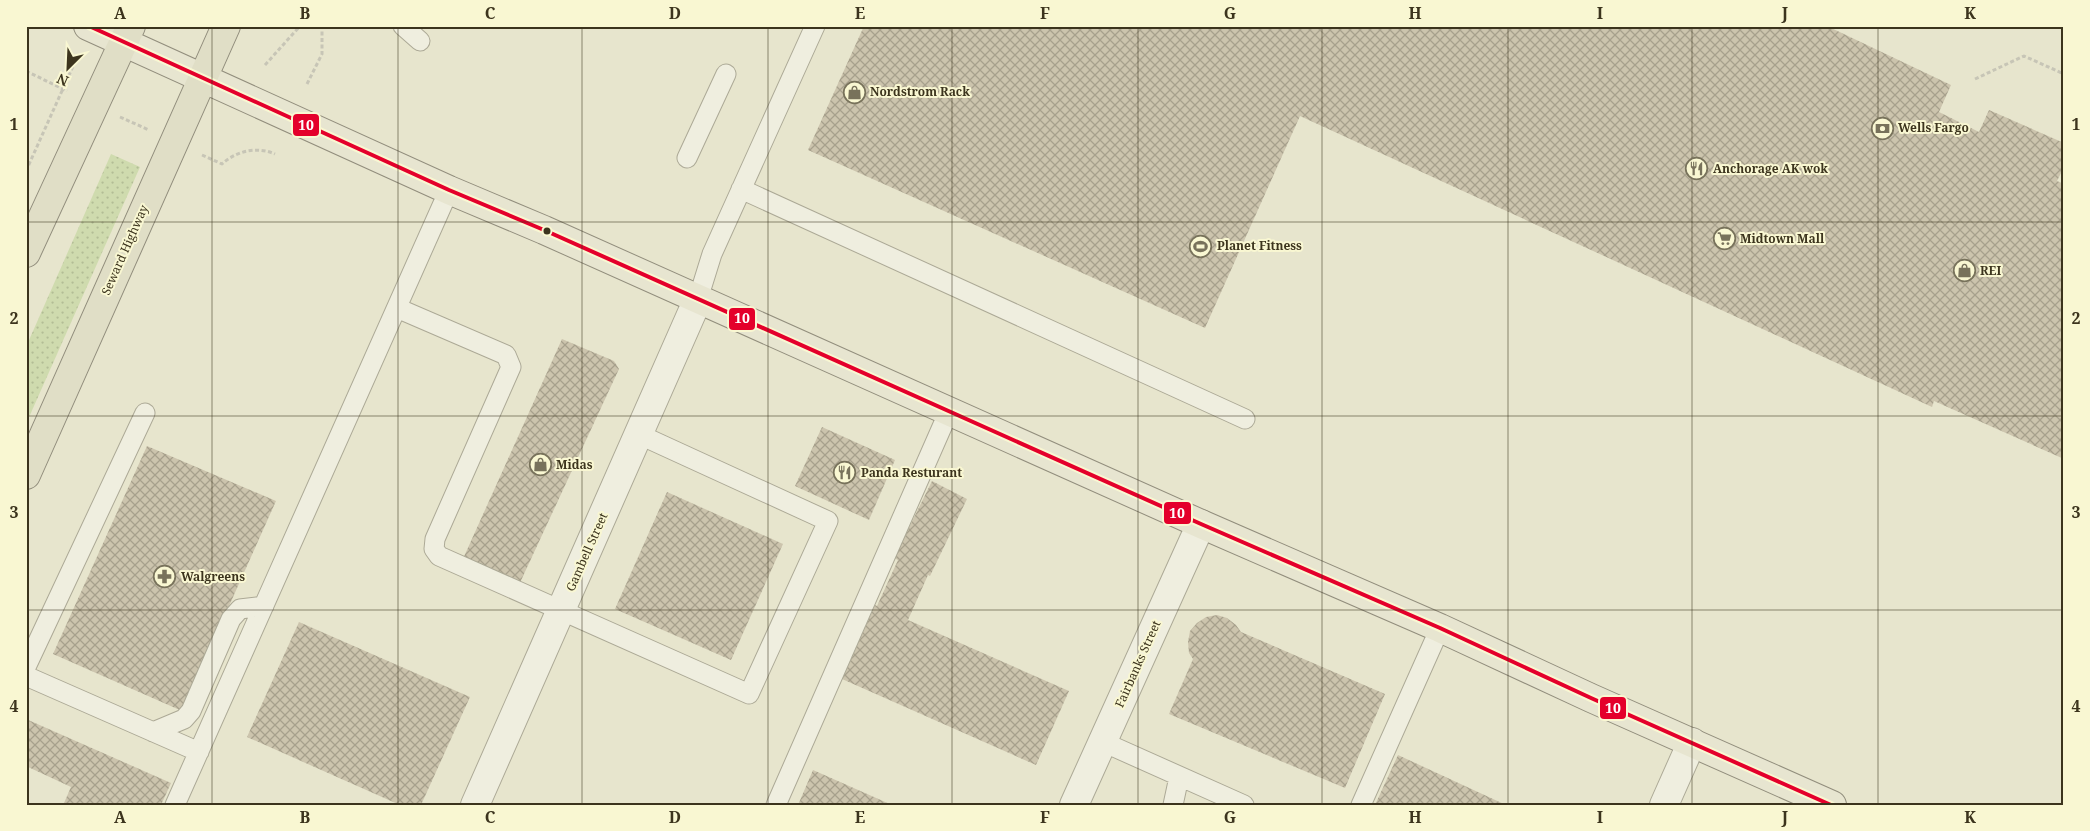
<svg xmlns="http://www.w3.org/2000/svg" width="2090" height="831" font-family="'Noto Serif',serif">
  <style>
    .grass { fill: url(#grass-dots) }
    .building { fill: url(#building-cross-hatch) }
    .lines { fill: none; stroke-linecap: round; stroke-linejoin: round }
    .service-casing { stroke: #aca996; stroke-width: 21 }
    .minor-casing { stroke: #aca996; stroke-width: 30 }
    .primary-casing { stroke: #928e7d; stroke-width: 30 }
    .trunk-casing { stroke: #928e7d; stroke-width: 30 }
    .path { stroke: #c7c5b6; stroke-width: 3; stroke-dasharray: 4 2.5; stroke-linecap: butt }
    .service { stroke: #efeedf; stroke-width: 19 }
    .minor { stroke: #efeedf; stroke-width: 28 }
    .primary { stroke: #e7e5d0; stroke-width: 28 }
    .trunk { stroke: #e0dec6; stroke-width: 28 }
    .bus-1-casing { stroke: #f9f7d2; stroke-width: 8 }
    .bus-1 { stroke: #e4002b; stroke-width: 4 }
    .grid { fill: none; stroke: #3c341d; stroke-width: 1; stroke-opacity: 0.55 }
    .bus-dot { fill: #3c341d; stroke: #f9f7d2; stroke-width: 2 }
    .labels { text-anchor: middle; stroke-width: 4; stroke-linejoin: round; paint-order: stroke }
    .poi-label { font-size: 12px; font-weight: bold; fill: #3c341d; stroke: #f9f7d2; text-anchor: start }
    .street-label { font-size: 12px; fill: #3c341d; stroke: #f9f7d2 }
    .line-badge { stroke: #f9f7d2; stroke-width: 2 }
    .badge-label { font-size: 14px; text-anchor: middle; font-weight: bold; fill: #fff }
    .neatline { fill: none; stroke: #3c341d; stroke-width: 2 }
    .grid-label { font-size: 16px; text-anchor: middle; font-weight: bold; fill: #3c341d }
  </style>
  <defs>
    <pattern id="grass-dots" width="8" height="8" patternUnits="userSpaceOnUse" patternTransform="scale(1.25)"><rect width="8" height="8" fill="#cfdbae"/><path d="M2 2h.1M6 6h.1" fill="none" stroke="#b3bd95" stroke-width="1.8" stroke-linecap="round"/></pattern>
    <pattern id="building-cross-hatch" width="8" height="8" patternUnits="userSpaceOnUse" patternTransform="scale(1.25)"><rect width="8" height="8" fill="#ccc4ad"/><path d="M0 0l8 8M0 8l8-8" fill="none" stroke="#a7a08c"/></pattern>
  </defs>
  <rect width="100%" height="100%" fill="#e7e5cd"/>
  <path class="grass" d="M111 154 140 167 26 424V347Z"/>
  <path class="building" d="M864 26H1827L1951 85 1939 112 1979 132 1989 110 2064 143V167L2057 181 2064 184V459L1934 401 1932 407 1300 116 1205 328 808 150Z
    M562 339 614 361 619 369 518 587 462 561Z
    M822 427 895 460 869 520 795 486Z
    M147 446 276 501 182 711 53 654Z
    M932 481 967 499 930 576 928 575 908 620 1069 691 1036 765 842 679 875 605 877 606 898 560 894 558Z
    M667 492 783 544 731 660 615 609Z
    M1217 615 1227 618 1236 625 1241 632 1385 694 1345 788 1169 714 1193 659 1189 653 1188 642 1190 631 1197 623 1206 617Z
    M299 622 470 697 421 805H400L247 737Z
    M26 719 171 783 161 805H69L64 803 71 787 26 766Z
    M1398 755 1506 805H1375Z
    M813 770 892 805H798Z"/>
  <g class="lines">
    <defs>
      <path id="service" d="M403 26 420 41
        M687 158 726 74
        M741 189 1245 419
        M698 299 712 254 815 26
        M397 308 506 355 511 367 435 539 434 549 439 556 749 694 828 521 638 434
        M26 667 145 413
        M26 676 199 752
        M153 732 184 719 191 711 231 619 240 609 264 606
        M1103 742 1244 805
        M175 805 449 190
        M776 805 949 411
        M1173 805 1179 777
        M1361 805 1440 628"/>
      <path id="minor" d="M475 805 698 299
        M1074 805 1201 524
        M1664 805 1692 742"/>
      <path id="primary" d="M88 26 449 190 544 230 1201 524 1440 628 1591 698 1832 805"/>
      <path id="trunk" d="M26 253 131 26
        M26 475 226 26"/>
    </defs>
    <use href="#service" class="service-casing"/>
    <use href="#minor" class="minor-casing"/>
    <use href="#primary" class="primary-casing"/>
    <use href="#trunk" class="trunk-casing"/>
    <path class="path" d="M265 65 300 26
      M26 71 67 91
      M1975 79 2024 56 2064 74
      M307 84 322 54V26
      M120 117 149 130
      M202 155 222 164C236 151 257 146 275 154
      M26 171 79 53"/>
    <use href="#service" class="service"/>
    <use href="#minor" class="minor"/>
    <use href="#primary" class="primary"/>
    <use href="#trunk" class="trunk"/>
    <defs>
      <path id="bus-1" d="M89 26 449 190 544 230 1201 524 1440 628 1591 698 1831 805"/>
    </defs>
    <use href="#bus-1" class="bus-1-casing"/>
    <use href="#bus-1" class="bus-1"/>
  </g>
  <path class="grid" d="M212 26V805M398 26V805M582 26V805M768 26V805M952 26V805M1138 26V805M1322 26V805M1508 26V805M1692 26V805M1878 26V805M26 222H2064M26 416H2064M26 610H2064"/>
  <defs>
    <symbol id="shop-ring" viewBox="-11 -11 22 22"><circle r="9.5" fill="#f9f7d2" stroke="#78725b" stroke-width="1.5"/><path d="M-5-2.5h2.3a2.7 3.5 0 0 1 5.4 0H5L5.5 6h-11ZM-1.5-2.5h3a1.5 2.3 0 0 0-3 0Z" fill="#78725b"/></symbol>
    <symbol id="bank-ring" viewBox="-11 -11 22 22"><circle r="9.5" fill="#f9f7d2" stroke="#78725b" stroke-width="1.5"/><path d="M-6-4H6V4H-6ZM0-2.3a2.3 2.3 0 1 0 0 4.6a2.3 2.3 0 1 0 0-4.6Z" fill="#78725b"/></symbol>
    <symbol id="restaurant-ring" viewBox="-11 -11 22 22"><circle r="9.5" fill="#f9f7d2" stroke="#78725b" stroke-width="1.5"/><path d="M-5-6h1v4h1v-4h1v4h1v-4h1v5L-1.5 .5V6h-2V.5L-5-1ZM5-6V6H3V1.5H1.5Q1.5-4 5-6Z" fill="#78725b"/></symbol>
    <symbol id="supermarket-ring" viewBox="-11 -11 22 22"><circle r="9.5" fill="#f9f7d2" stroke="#78725b" stroke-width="1.5"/><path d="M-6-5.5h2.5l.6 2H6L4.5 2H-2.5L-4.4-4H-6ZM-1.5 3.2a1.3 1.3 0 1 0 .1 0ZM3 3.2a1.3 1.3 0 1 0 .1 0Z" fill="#78725b"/></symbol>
    <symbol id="stadium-ring" viewBox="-11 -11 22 22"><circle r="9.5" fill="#f9f7d2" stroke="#78725b" stroke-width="1.5"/><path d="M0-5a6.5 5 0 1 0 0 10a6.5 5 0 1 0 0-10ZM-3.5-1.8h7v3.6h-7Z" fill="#78725b"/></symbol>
    <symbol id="pharmacy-ring" viewBox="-11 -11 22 22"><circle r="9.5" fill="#f9f7d2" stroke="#78725b" stroke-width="1.5"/><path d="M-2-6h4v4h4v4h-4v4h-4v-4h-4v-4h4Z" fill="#78725b"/></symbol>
  </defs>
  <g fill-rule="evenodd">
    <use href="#shop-ring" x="842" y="80" width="25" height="25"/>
    <use href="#bank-ring" x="1870" y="116" width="25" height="25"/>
    <use href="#restaurant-ring" x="1684" y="156" width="25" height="25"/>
    <use href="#supermarket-ring" x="1712" y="226" width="25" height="25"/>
    <use href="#stadium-ring" x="1188" y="234" width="25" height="25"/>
    <use href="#shop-ring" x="1952" y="258" width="25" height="25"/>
    <use href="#shop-ring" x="528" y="452" width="25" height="25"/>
    <use href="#restaurant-ring" x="832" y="460" width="25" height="25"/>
    <use href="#pharmacy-ring" x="152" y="564" width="25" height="25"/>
  </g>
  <circle class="bus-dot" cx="547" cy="231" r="4.5"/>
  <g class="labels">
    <g class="poi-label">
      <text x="870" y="96">Nordstrom Rack</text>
      <text x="1898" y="132">Wells Fargo</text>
      <text x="1713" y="173">Anchorage AK wok</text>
      <text x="1740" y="243">Midtown Mall</text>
      <text x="1217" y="250">Planet Fitness</text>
      <text x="1980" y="275">REI</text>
      <text x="556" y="469">Midas</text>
      <text x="861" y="477">Panda Resturant</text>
      <text x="181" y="581">Walgreens</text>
    </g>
    <g class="street-label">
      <text transform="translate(125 250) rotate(-66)" y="4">Seward Highway</text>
      <text transform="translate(587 552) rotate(-66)" y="4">Gambell Street</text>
      <text transform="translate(1138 664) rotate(-66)" y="4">Fairbanks Street</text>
    </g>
  </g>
  <g class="line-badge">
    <rect x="292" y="113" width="28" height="24" rx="5" fill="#e4002b"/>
    <rect x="728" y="307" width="28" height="24" rx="5" fill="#e4002b"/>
    <rect x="1163" y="501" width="29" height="24" rx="5" fill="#e4002b"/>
    <rect x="1599" y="696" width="28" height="24" rx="5" fill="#e4002b"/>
  </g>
  <g class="badge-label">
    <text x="306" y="130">10</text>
    <text x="742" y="323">10</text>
    <text x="1177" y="518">10</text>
    <text x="1613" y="713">10</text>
  </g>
  <rect width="2090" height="831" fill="none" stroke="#f9f7d2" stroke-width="55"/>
  <g transform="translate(68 68) rotate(204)" stroke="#f9f7d2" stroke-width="4" paint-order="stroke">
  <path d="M0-4L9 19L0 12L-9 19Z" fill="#3c341d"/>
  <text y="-8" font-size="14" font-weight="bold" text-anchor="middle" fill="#3c341d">N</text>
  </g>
  <rect x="28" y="28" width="2034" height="776" class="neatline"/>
  <g class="grid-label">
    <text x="120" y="19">A</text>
    <text x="305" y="19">B</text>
    <text x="490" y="19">C</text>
    <text x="675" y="19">D</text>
    <text x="860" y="19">E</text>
    <text x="1045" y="19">F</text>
    <text x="1230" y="19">G</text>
    <text x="1415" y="19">H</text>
    <text x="1600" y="19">I</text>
    <text x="1785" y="19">J</text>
    <text x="1970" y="19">K</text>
    <text x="14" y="130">1</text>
    <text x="2076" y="130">1</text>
    <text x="14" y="324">2</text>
    <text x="2076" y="324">2</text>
    <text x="14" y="518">3</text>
    <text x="2076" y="518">3</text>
    <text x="14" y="712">4</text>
    <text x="2076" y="712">4</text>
    <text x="120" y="823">A</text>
    <text x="305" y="823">B</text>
    <text x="490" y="823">C</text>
    <text x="675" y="823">D</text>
    <text x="860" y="823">E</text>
    <text x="1045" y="823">F</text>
    <text x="1230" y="823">G</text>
    <text x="1415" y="823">H</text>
    <text x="1600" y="823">I</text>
    <text x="1785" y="823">J</text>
    <text x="1970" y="823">K</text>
  </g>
</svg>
